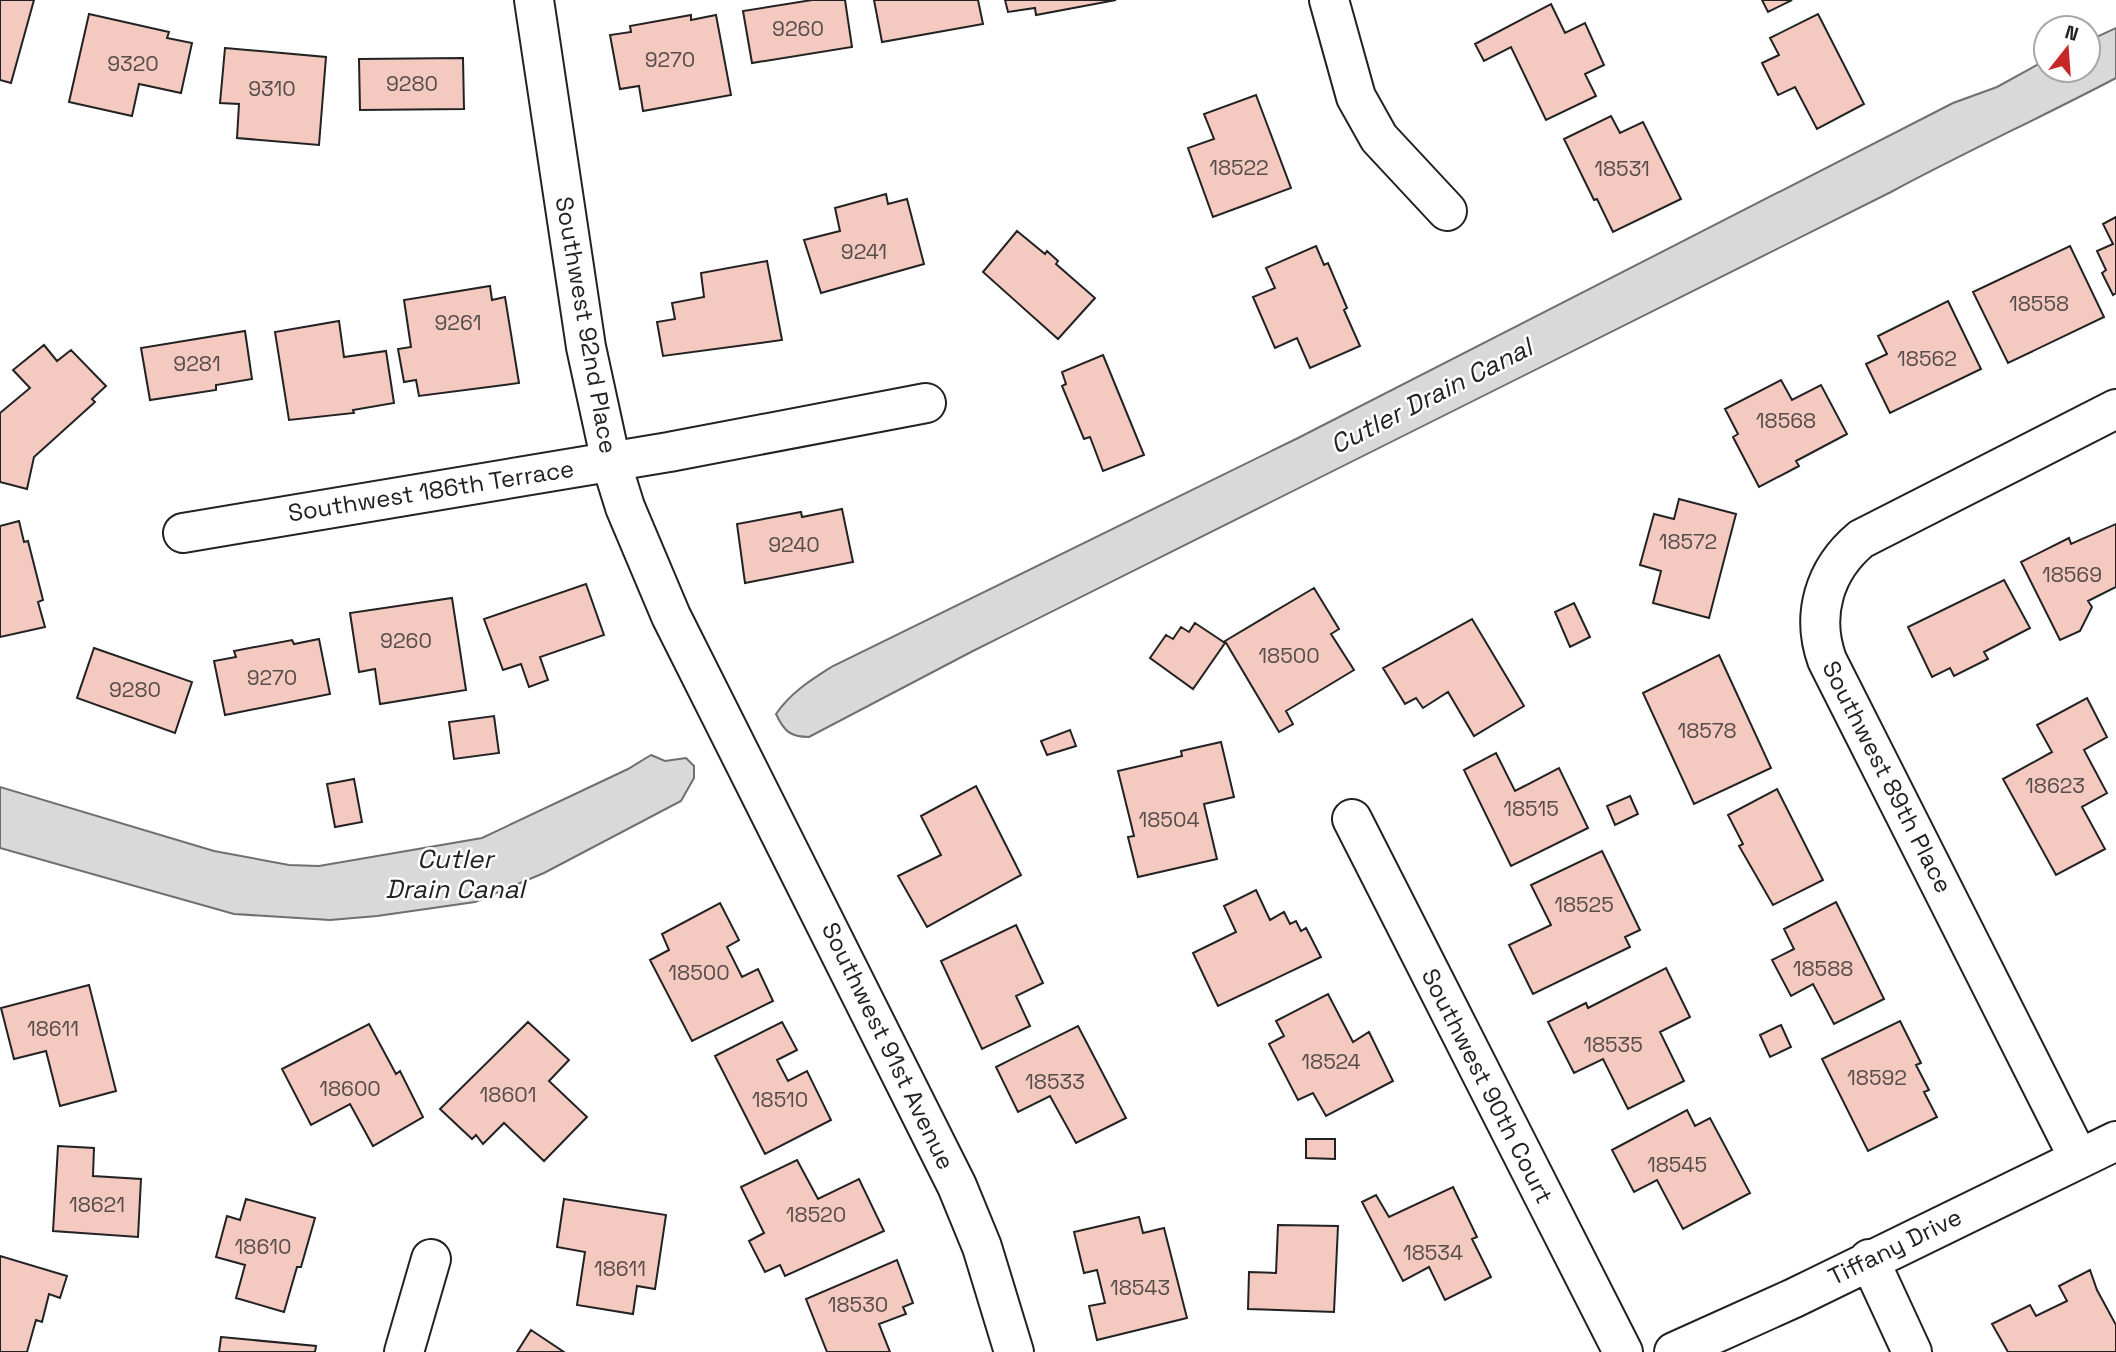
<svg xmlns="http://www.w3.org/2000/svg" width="2116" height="1352" font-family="'Space Grotesk',sans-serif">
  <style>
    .water { fill: #d9d9d9; stroke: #6f6f6f; stroke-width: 2 }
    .building { fill: #f3c9c0; stroke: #222; stroke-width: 2 }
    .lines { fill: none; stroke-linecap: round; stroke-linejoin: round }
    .minor-casing { stroke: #222; stroke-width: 42 }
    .minor { stroke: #fff; stroke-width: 38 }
    .labels { text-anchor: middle; stroke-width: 5; stroke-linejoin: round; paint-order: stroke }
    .number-label { font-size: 21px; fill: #564c4a }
    .street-label { font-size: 24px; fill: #222; stroke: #fff }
    .water-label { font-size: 26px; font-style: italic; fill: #222; stroke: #fff }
  </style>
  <rect width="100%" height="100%" fill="#fff"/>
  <path class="water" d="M2116 28V78C2042 117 1965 152 1891 192L971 652 809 737C790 737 784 731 776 714 791 692 811 680 833 666L1298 438 1953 103 1997 87 2046 60V70H2088V41Z
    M651 755 665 761 686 758 694 766V778L681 801 544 873 475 902 377 916 330 920 234 914 0 848V787L214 851 289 865 319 866 482 838 628 769Z"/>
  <path class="building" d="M0 0H34L11 83 0 80Z
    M812 0H845L852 47 752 63 743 11Z
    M874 0H978L983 24 882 42Z
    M1005 0H1116L1036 15 1035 8 1008 12Z
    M1762 0H1792L1768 12Z
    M1551 4 1565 33 1585 23 1604 65 1585 74 1596 96 1546 120 1511 47 1484 61 1475 44Z
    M89 14 169 32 167 38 192 43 181 93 139 84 132 116 69 102Z
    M1818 14 1864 104 1817 129 1795 87 1778 95 1762 63 1779 55 1770 38Z
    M691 15V20L716 15 731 95 643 111 639 86 620 89 610 35 631 32 630 26Z
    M225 48 326 57 319 145 237 138 239 104 220 103Z
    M463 58 464 109 360 110 359 59Z
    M1256 95 1291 188 1213 217 1188 148 1214 139 1204 114Z
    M1611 116 1620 133 1643 122 1681 199 1613 232 1597 199 1594 200 1564 139Z
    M886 194 888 204 907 199 924 264 821 293 804 240 840 231 835 208Z
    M2116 217V293L2113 295 2102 273 2106 270 2097 251 2113 244 2103 224Z
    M1017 231 1045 254 1047 251 1058 261 1056 264 1095 298 1058 339 983 272Z
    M1316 246 1324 265 1328 263 1347 308 1344 310 1360 346 1310 368 1297 338 1275 348 1253 297 1275 288 1266 268Z
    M2070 246 2104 317 2008 363 1973 292Z
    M767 261 782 340 663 356 657 322 675 319 672 303 704 297 701 273Z
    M490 286 492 300 505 297 519 383 419 396 416 380 404 382 398 349 411 347 404 300Z
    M1948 301 1981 369 1890 413 1866 364 1887 354 1878 336Z
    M339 321 344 357 386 351 394 403 353 410 354 413 289 420 275 332Z
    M245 331 252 379 216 385V390L150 400 141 348Z
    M44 345 57 361 71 350 106 386 92 399 95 402 34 457 27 489 0 482V413L30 388 13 370Z
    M1103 355 1144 455 1103 471 1090 437 1084 439 1062 386 1066 384 1062 372Z
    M1781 380 1792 400 1821 385 1847 434 1796 461 1799 466 1759 487 1733 437 1738 434 1725 409Z
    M1679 499 1736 514 1709 618 1653 603 1661 571 1640 565 1654 514 1674 519Z
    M842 509 853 562 745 583 737 524 801 512 802 517Z
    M19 521 24 542 28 541 43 600 38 602 45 627 0 637V526Z
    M2116 524V587L2088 601 2092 607 2080 631 2060 640 2021 562 2069 538 2071 544Z
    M2004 580 2030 628 1984 652 1988 659 1954 676 1950 668 1932 677 1908 627Z
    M586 584 604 635 540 657 548 680 529 687 521 664 503 670 484 619Z
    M1314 588 1339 629 1331 634 1354 670 1286 711 1293 724 1279 732 1225 641Z
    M452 598 466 690 380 704 375 669 359 672 350 613Z
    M1574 603 1590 637 1570 647 1555 612Z
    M1472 619 1524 706 1474 736 1448 692 1423 708 1416 698 1405 704 1383 668Z
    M1195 623 1225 643 1193 689 1150 658 1166 635 1173 639 1181 627 1189 632Z
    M319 639 330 694 225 715 214 661 236 657 234 651 292 640 294 644Z
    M94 648 192 682 175 733 77 698Z
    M1719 655 1771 768 1694 804 1643 693Z
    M2087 698 2107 737 2084 750 2107 793 2082 807 2105 849 2056 875 2003 779 2052 752 2037 725Z
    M494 716 499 753 454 759 449 722Z
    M1070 730 1076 746 1047 755 1041 741Z
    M1221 742 1234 797 1204 804 1217 859 1138 877 1128 837 1134 836 1118 771 1182 756 1181 751Z
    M1496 753 1515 791 1559 768 1588 828 1511 866 1464 770Z
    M354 779 362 822 335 827 327 784Z
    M976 786 1021 875 927 927 898 876 941 855 921 816Z
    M1777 789 1823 880 1773 905 1739 846 1743 844 1728 815Z
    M1630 796 1638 814 1615 825 1607 806Z
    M1602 851 1640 930 1625 937 1630 947 1533 994 1509 945 1551 925 1531 885Z
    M1256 890 1270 920 1284 912 1290 924 1296 921 1301 931 1306 928 1321 957 1218 1006 1193 953 1236 932 1224 906Z
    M1836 902 1884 999 1834 1024 1813 984 1791 996 1772 960 1794 949 1784 929Z
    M720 903 739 940 727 947 742 977 758 969 773 1001 692 1041 650 960 669 950 662 934Z
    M1016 925 1043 983 1016 996 1030 1026 982 1049 941 961Z
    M1666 968 1690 1017 1660 1032 1684 1081 1628 1109 1603 1059 1574 1073 1548 1022 1586 1003 1588 1008Z
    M89 985 116 1091 60 1106 46 1051 14 1059 1 1008Z
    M1328 994 1353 1042 1369 1032 1393 1081 1326 1116 1313 1093 1298 1100 1269 1044 1284 1036 1276 1021Z
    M1900 1021 1921 1063 1916 1065 1929 1090 1924 1092 1937 1117 1868 1151 1822 1059Z
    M528 1022 569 1060 549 1081 587 1117 544 1161 504 1123 483 1144 476 1135 472 1139 440 1109Z
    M782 1022 797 1050 777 1060 788 1081 807 1071 831 1120 765 1154 715 1056Z
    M369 1024 396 1074 400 1071 423 1117 373 1146 350 1104 311 1125 282 1069Z
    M1781 1025 1791 1047 1770 1057 1760 1035Z
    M1078 1026 1126 1118 1076 1143 1050 1096 1018 1112 996 1067Z
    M1687 1110 1695 1126 1710 1118 1750 1193 1683 1229 1657 1180 1634 1192 1612 1150Z
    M1306 1139H1335V1159L1306 1158Z
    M58 1146 94 1148 93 1176 141 1179 138 1237 53 1231Z
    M797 1160 818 1199 859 1179 884 1231 785 1276 780 1265 765 1272 749 1241 764 1233 741 1187Z
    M1453 1187 1477 1237 1472 1239 1491 1277 1445 1300 1429 1267 1403 1281 1362 1202 1376 1195 1389 1217Z
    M246 1199 315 1218 301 1267H297L284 1312 236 1298 245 1265 216 1257 227 1216 240 1220Z
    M564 1199 666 1215 655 1289 637 1286 633 1314 577 1305 585 1252 557 1247Z
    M1139 1217 1143 1233 1164 1228 1187 1318 1097 1340 1089 1306 1105 1303 1097 1270 1084 1273 1074 1232Z
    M1278 1225 1338 1226 1334 1312 1248 1309 1249 1272 1276 1273Z
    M0 1256 67 1276 60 1298 49 1294 42 1322 36 1320 27 1352H0Z
    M897 1260 913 1303 903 1307 906 1314 879 1324 890 1352H827L806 1299Z
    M2090 1270 2097 1290 2116 1325V1352H2008L1992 1324 2030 1305 2036 1316 2067 1301 2059 1286Z
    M531 1330 564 1352H517Z
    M221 1337 316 1346 315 1352H219Z"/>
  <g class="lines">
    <defs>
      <path id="minor" d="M534 0 586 347 611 462 625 507 671 616 957 1186 982 1247 1014 1352
        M1329 0 1356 97 1379 138 1447 211
        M183 533 669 452 926 403
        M1352 819 1623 1352
        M2079 1159 1827 660C1811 615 1824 570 1861 539L2116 409
        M1869 1259 1912 1352
        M404 1352 431 1259
        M1674 1352 1794 1298 2116 1141"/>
    </defs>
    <use href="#minor" class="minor-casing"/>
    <use href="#minor" class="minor"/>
  </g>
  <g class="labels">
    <g class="number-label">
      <text x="798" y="36">9260</text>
      <text x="670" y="67">9270</text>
      <text x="133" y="71">9320</text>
      <text x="412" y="91">9280</text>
      <text x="272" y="96">9310</text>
      <text x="1239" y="175">18522</text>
      <text x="1622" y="176">18531</text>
      <text x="864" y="259">9241</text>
      <text x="2039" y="311">18558</text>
      <text x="458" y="330">9261</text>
      <text x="1927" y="366">18562</text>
      <text x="197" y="371">9281</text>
      <text x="1786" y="428">18568</text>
      <text x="1688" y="549">18572</text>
      <text x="794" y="552">9240</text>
      <text x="2072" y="582">18569</text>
      <text x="406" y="648">9260</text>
      <text x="1289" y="663">18500</text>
      <text x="272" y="685">9270</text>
      <text x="135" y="697">9280</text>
      <text x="1707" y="738">18578</text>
      <text x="2055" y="793">18623</text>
      <text x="1531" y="816">18515</text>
      <text x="1169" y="827">18504</text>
      <text x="1584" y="912">18525</text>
      <text x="1823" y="976">18588</text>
      <text x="699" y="980">18500</text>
      <text x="53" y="1036">18611</text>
      <text x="1613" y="1052">18535</text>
      <text x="1331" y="1069">18524</text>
      <text x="1877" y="1085">18592</text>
      <text x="1055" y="1089">18533</text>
      <text x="350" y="1096">18600</text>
      <text x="508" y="1102">18601</text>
      <text x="780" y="1107">18510</text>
      <text x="1677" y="1172">18545</text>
      <text x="97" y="1212">18621</text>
      <text x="816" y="1222">18520</text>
      <text x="263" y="1254">18610</text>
      <text x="1433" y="1260">18534</text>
      <text x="620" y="1276">18611</text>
      <text x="1140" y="1295">18543</text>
      <text x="858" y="1312">18530</text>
    </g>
    <g class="street-label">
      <text transform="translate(586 325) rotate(80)" y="8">Southwest 92nd Place</text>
      <text transform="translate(431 491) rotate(-9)" y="8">Southwest 186th Terrace</text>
      <text transform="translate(1887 777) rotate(63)" y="8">Southwest 89th Place</text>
      <text transform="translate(888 1046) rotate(64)" y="8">Southwest 91st Avenue</text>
      <text transform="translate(1487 1086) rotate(63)" y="8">Southwest 90th Court</text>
      <text transform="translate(1895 1247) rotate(-26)" y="8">Tiffany Drive</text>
    </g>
    <g class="water-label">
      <text transform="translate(1431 396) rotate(-27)" y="9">Cutler Drain Canal</text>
      <text x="455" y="868">Cutler<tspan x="455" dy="30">Drain Canal</tspan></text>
    </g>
  </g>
  <g transform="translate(2067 49) rotate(17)"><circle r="33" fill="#ffffff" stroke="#a7a7a7" stroke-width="2"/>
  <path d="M0-5L12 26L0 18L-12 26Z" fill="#c62828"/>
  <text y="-10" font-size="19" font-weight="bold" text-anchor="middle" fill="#222222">N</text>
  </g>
</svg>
